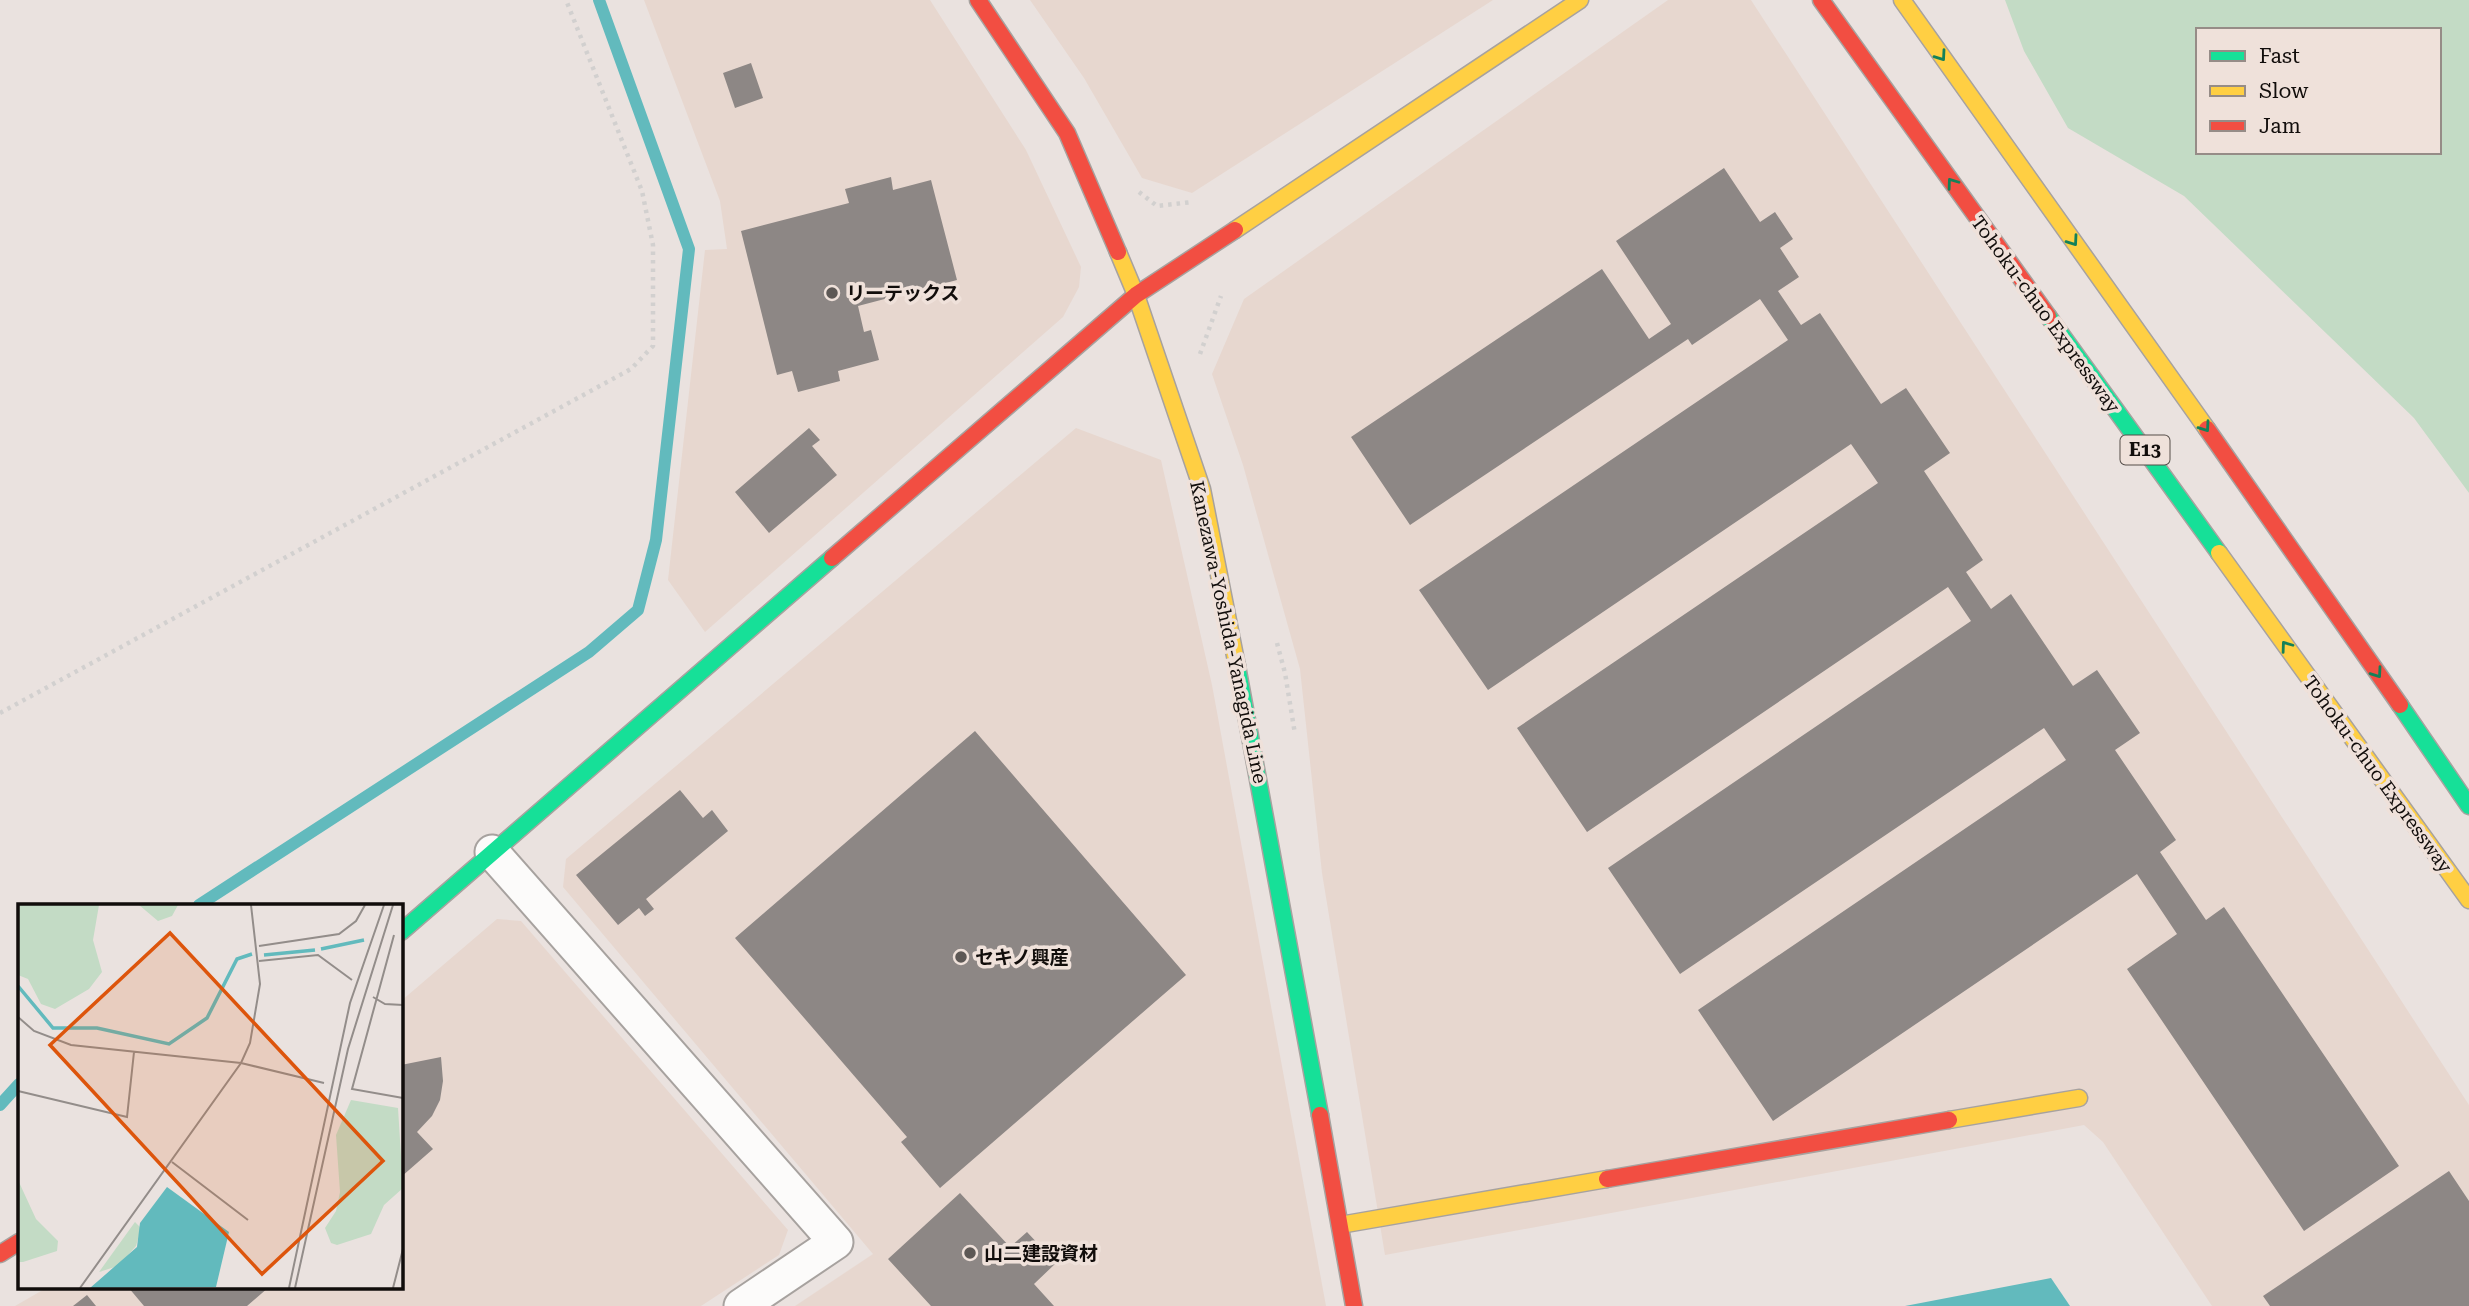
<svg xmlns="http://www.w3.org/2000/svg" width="2469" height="1306" font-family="'Roboto Serif','Noto Sans JP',serif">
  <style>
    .industrial { fill: #e7d7cf }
    .green { fill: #c3dbc5; fill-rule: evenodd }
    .water { fill: #62babd }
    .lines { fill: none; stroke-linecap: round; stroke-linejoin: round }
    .stream { stroke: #62babd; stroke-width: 12 }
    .building { fill: #8d8785 }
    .street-casing { stroke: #a7a29f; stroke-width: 37 }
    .fast-casing { stroke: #a7a29f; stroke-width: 19 }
    .slow-casing { stroke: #a7a29f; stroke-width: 19 }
    .jam-casing { stroke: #a7a29f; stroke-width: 19 }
    .path { stroke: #d2d0cf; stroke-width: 4.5; stroke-dasharray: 3.5 5; stroke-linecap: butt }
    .street { stroke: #fcfbfa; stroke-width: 33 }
    .fast { stroke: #16e098; stroke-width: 16 }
    .slow { stroke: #ffcf43; stroke-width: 16 }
    .jam { stroke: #f24e42; stroke-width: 16 }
    .oneway { stroke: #148159 }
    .poi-dot { fill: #5d5855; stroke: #efe1da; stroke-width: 2.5 }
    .labels { text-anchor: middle; stroke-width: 7; stroke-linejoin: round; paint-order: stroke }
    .shield { fill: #efe1da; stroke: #544d49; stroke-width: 2 }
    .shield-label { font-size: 18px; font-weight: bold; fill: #110d0b }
    .poi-label { font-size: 19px; font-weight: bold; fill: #110d0b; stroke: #efe1da; text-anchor: start }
    .street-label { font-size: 19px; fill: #110d0b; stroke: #efe1da }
    .inset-river { fill: none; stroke: #62babd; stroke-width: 3.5 }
    .inset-road { fill: none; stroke: #938d8a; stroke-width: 2 }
    .view { fill: #dd550c; fill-opacity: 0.15; stroke: #dd550c; stroke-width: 3.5 }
    .inset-edge { fill: none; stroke: #110d0b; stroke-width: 3.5 }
  </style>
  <rect width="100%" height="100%" fill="#eae2df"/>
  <path class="industrial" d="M644 0H930L1026 150 1081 267 1079 287 1063 317 705 632 668 580 705 250 727 249 720 201Z
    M1030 0H1493L1192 193 1142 178 1084 78Z
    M1668 0H1751L2469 1105V1306H2212L2103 1142 2084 1125 1385 1255 1322 873 1300 669 1243 465 1212 374 1244 299Z
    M1076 428 1161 460 1212 685 1326 1306H795L873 1254 563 887 566 859Z
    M497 919 521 921 788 1230 779 1255 701 1306H15L48 1287H401V1001Z"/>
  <path class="green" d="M2005 0H2469V493L2414 418 2184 196 2068 128 2024 51ZM2198 30H2439V152H2198Z"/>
  <path class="water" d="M2051 1278 2070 1306H1905Z"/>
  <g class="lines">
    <path class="stream" d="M199 905 589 652 638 610 656 540 689 249 599 0
      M0 1105 19 1084"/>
  </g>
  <path class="building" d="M751 63 763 98 735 108 723 73Z
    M1724 168 1760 222 1775 212 1793 239 1780 248 1799 277 1778 291 1801 325 1820 313 1881 404 1906 388 1950 453 1924 471 1983 560 1966 572 1991 609 2011 594 2073 686 2097 670 2140 733 2115 750 2176 840 2160 852 2206 920 2224 907 2399 1166 2304 1231 2127 969 2177 934 2137 874 1773 1121 1698 1010 2066 760 2044 728 1680 974 1608 868 1971 621 1948 587 1587 832 1517 728 1878 483 1851 444 1488 690 1419 590 1788 340 1760 299 1692 345 1688 339 1410 525 1351 437 1602 269 1649 339 1671 324 1616 241Z
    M891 177 893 190 931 180 957 280 858 306 864 332 871 330 879 360 838 371 840 381 798 392 792 371 777 375 741 231 849 203 845 189Z
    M809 428 820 440 812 446 837 475 769 533 735 492Z
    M975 731 1186 975 940 1188 901 1142 907 1137 735 938Z
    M680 790 703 818 712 810 728 831 646 899 654 909 645 916 639 908 618 925 576 875Z
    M441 1057 443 1081 440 1100 432 1116 417 1132 433 1149 401 1177V1065Z
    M2449 1171 2469 1201V1306H2270L2263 1296Z
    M960 1193 1010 1247 1027 1232 1056 1263 1034 1284 1054 1306H931L888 1259Z
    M128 1287H269L247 1306H144Z
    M87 1295 96 1306H73Z"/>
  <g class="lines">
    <defs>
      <path id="street" d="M492 852 836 1242 741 1306"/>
      <path id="fast" d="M2048 316 2219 553
        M1237 666 1320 1115
        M2400 705 2469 806
        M401 932 832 558"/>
      <path id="slow" d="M1902 0 2207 429
        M1235 230 1580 0
        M1118 252 1136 295 1202 489 1237 666
        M2219 553 2469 900
        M1949 1120 2079 1098
        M1340 1225 1607 1179"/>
      <path id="jam" d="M978 0 1067 133 1118 252
        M1821 0 2048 316
        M2207 429 2400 705
        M832 558 1136 295 1235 230
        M1320 1115 1354 1306
        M1607 1179 1949 1120
        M0 1254 19 1242"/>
    </defs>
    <use href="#street" class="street-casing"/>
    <use href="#fast" class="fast-casing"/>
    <use href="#slow" class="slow-casing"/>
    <use href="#jam" class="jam-casing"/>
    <path class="path" d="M1139 192 1157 206 1192 202
      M1200 354 1221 296
      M1277 643 1285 673 1295 734
      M0 713 631 369 653 346V245L642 191 566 0"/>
    <use href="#street" class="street"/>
    <use href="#fast" class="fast"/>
    <use href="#slow" class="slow"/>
    <use href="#jam" class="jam"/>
  </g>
  <defs><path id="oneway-chevron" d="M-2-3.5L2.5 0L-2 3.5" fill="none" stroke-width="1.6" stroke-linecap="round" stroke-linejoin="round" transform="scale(1.75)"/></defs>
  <g class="oneway">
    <use href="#oneway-chevron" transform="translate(1941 56) rotate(55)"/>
    <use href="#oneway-chevron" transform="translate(1952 183) rotate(-126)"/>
    <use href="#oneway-chevron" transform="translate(2073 241) rotate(55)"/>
    <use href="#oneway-chevron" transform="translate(2205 427) rotate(55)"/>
    <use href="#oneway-chevron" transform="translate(2286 646) rotate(-126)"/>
    <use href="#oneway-chevron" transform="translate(2377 673) rotate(55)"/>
  </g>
  <g class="poi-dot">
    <circle cx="832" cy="293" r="7"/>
    <circle cx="961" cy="957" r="7"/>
    <circle cx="970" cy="1253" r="7"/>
  </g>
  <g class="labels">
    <rect class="shield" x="2120.5" y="435.5" width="49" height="29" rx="5"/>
    <g class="shield-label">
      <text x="2145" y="456">E13</text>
    </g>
    <g class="poi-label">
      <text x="846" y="300">リーテックス</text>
      <text x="975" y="964">セキノ興産</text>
      <text x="984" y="1260">山二建設資材</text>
    </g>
    <g class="street-label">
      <text transform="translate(2046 314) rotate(54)" y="7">Tohoku-chuo Expressway</text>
      <text transform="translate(1229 632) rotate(78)" y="7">Kanezawa-Yoshida-Yanagida Line</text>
      <text transform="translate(2378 774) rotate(54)" y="7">Tohoku-chuo Expressway</text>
    </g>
  </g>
  <g transform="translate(18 904)">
    <rect width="385" height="385" fill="#eae2df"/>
    <path d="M0 1H81L75 36 84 68 71 85 37 105 23 100 10 75 0 71ZM121 1H160L154 12 140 17ZM333 196 380 204 385 284 366 301 353 330 319 341 313 339 307 324 318 307 322 288 318 231ZM0 276 18 315 40 337 39 347 5 358H0ZM117 318 123 324 118 342 100 362 81 368Z" fill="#c3dbc5"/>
    <path d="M149 283 211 328 198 383 72 384 119 343 122 319Z" fill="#62babd"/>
    <path class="inset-river" d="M303 45 346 36M246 51 297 46M0 82 35 124H79L151 140 189 114 219 55 234 50"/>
    <path class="inset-road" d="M376 31 334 185 385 194M241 42 321 30 338 17 347 1M241 57 300 51 334 76M355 93 367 100 385 101M0 113 16 127 53 141 223 159 306 179M0 187 109 213 116 148M154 258 230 316M62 384 223 159 232 139 242 80 233 1M271 384 332 99 366 1M277 384 330 145 375 1M375 384 385 345"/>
    <path class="view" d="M152 29 365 257 244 370 32 141Z"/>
    <rect width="385" height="385" class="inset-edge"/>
  </g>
  <rect x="2196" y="28" width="245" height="126" fill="#efe1da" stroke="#968c87" stroke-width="2"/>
  <rect x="2210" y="51" width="35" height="10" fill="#16e098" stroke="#968c87" stroke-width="2"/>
  <text x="2259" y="63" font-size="21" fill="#110d0b">Fast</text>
  <rect x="2210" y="86" width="35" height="10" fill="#ffcf43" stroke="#968c87" stroke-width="2"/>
  <text x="2259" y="98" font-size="21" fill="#110d0b">Slow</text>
  <rect x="2210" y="121" width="35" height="10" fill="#f24e42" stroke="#968c87" stroke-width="2"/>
  <text x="2259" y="133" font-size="21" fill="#110d0b">Jam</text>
</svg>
